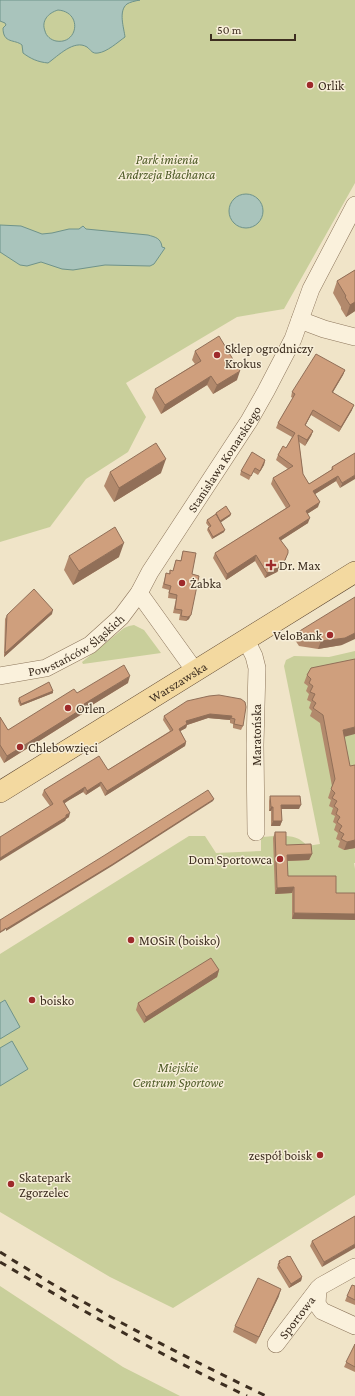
<svg xmlns="http://www.w3.org/2000/svg" width="355" height="1396" font-family="'Crimson Pro',serif">
  <style>
    .green { fill: #c9cf9b }
    .water { fill: #a9c4bc; stroke: #6f938a; fill-rule: evenodd }
    .lines { fill: none; stroke-linecap: round; stroke-linejoin: round }
    .minor-casing { stroke: #8d765c; stroke-width: 18 }
    .major-casing { stroke: #5b4430; stroke-width: 22 }
    .minor { stroke: #faf1dc; stroke-width: 17 }
    .major { stroke: #f3d9a0; stroke-width: 21 }
    .rail { stroke: #3d2e20; stroke-width: 3; stroke-dasharray: 7 7; stroke-linecap: butt }
    .wall { fill: #b2896c }
    .shaded-wall { fill: #916f58 }
    .building { fill: #cf9f7d; stroke: #916f58 }
    .poi-dot { fill: #9e2a2b; stroke: #f7eed8; stroke-width: 1.5 }
    .labels { text-anchor: middle; stroke-width: 3; stroke-linejoin: round; paint-order: stroke }
    .poi-label { font-size: 13px; fill: #3d2e20; stroke: #f7eed8; text-anchor: start }
    .park-label { font-size: 13px; font-style: italic; fill: #4d5a26; stroke: #f7eed8 }
    .street-label { font-size: 13px; fill: #3d2e20; stroke: #f7eed8 }
  </style>
  <rect width="100%" height="100%" fill="#f0e4c8"/>
  <path class="green" d="M0 0H355V183L284 309 237 317 126 383 146 417 128 452 86 479 50 527 0 542Z
    M134 625 144 630 161 653 83 664 82 662 124 628 129 626Z
    M355 651V863H354L355 869V1195L173 1308 110 1277 0 1212V954L189 836H205L216 853 261 851V837C277 836 297 832 307 846L320 844 284 666 286 660 294 656 329 657Z
    M0 1286 123 1367 180 1396H0Z"/>
  <path class="water" d="M0 0H140C135 1 130 2 127 4 118 11 124 28 125 37 118 42 107 52 98 53 92 54 91 50 87 47 74 39 58 56 48 63 38 62 31 59 23 53L22 45C15 39 3 44 3 28L6 25 5 23 0 21ZM58 10C83 12 78 45 56 41 51 40 46 36 45 31 41 21 48 13 58 10Z
    M229 211a17 17 0 1 1 34 0a17 17 0 1 1-34 0Z
    M0 225 21 226 42 234 52 233 69 229H79L83 226 86 229 148 235C155 237 161 238 162 247L165 248 154 264 150 266 105 265 73 270 62 269 41 262 27 266 20 265 0 252Z
    M5 1000 20 1027 0 1039V1003Z
    M12 1041 28 1069 0 1086V1048Z"/>
  <g class="lines">
    <defs>
      <g id="minor">
        <path d="M300 320 324 329 355 337"/>
        <path d="M139 593 195 671"/>
        <path d="M246 640 254 656 257 668 255 745 256 832"/>
        <path id="s1" d="M0 676 46 668 90 645 121 617 139 593 150 572 249 421 266 391 293 339 311 289 355 205"/>
        <path d="M355 1267 321 1286 318 1289 317 1304 322 1311 355 1326"/>
        <path id="s2" d="M276 1344 318 1289"/>
      </g>
      <g id="major">
        <path id="s3" d="M0 792 355 572"/>
      </g>
    </defs>
    <use href="#minor" class="minor-casing"/>
    <use href="#major" class="major-casing"/>
    <use href="#minor" class="minor"/>
    <use href="#major" class="major"/>
    <path class="rail" d="M0 1252C85 1306 175 1352 266 1396
      M0 1262C81 1310 162 1356 247 1396"/>
  </g>
  <path class="wall" d="M355 270V311L346 317 341 309V307L333 293 337 281Z
    M195 351 237 380 213 394 207 385 161 414 152 398 155 389 195 364 192 360Z
    M345 370 343 375 333 392 352 410 339 432 311 415 305 426 313 431 311 436 305 446 299 442 303 474 309 484 331 470 332 467 355 453 340 488 336 481 315 494 318 507 307 514 308 523 281 540 286 558 283 565 277 572 265 578 255 561 226 580 213 558 215 553 286 508 271 484 273 478 288 469 276 460 278 455 286 448 292 437 276 428 278 423 293 398 291 397 292 392Z
    M265 460 264 465 258 475 253 472 249 480 240 475 241 471Z
    M110 472 161 473 114 502 104 486Z
    M216 513 231 514 230 516 220 522 224 532 212 539 207 530 208 528 209 527 206 523 207 520 215 515Z
    M183 551 192 574 189 619 186 621 179 620 180 614 173 613 176 599 168 598 169 590 162 588 165 577 166 573 169 574 170 570 173 571 176 560H181Z
    M69 556 119 557 73 585 64 570Z
    M52 614 4 657 5 619 7 615Z
    M298 632 342 645 318 649 299 646 295 640Z
    M311 668 344 737 355 848 344 850 338 847 340 841 336 839 338 833 334 830 336 824 333 822 335 816 331 814 333 808 329 806 331 800 328 798 332 786 320 723 310 716 312 711 309 708 311 702 307 700 309 694 306 691 308 686 304 683 307 675Z
    M128 683 84 710 82 714 4 763 0 756V717L8 730 77 693Z
    M53 691V693L20 706 18 701 19 698Z
    M209 696 243 726 241 730 233 728V724L230 723V720L208 718 187 725 186 728 180 731 186 742 185 746 105 796 100 786 86 795 83 792 69 800 64 804 69 817 66 819 65 821 50 806 42 795 44 790 108 770 170 731 163 720 164 716Z
    M270 796 299 809H281L282 821 280 826H271V811H269V801Z
    M275 832 286 845 312 854 309 860 287 861 288 876H336L292 919V893L275 894 273 838Z
    M219 970 217 977 144 1023 136 1010 138 1003Z
    M355 1216 322 1267 310 1246 312 1241Z
    M289 1257 302 1277 301 1281 289 1288 277 1268 279 1261Z
    M355 1286V1305L345 1301 347 1296Z
    M279 1296 256 1344 233 1332 235 1326Z
    M355 1344V1372L344 1367Z"/>
  <path class="shaded-wall" d="M355 302V311L346 317 350 305Z
    M345 370 343 375 330 397 332 392Z
    M240 371 237 380 213 394 217 385Z
    M211 376 207 385 161 414 165 405Z
    M354 405 352 410 339 432 341 427Z
    M313 410 311 415 303 430 305 425Z
    M313 431 311 436 305 446 307 440Z
    M166 459 161 473 114 502 119 488Z
    M265 460 264 465 258 475 260 471Z
    M355 475V479L340 488 342 483Z
    M338 476 336 481 312 496 313 491Z
    M320 502 318 507 304 516 306 511Z
    M231 514 230 516 220 523V521Z
    M310 518 308 523 277 543 279 538Z
    M225 530 224 532 212 539 213 537Z
    M124 543 119 557 73 585 79 571Z
    M288 553 283 565 277 572 265 578 267 573Z
    M256 555 255 561 226 580 227 574Z
    M53 610 52 614 4 657 5 653Z
    M191 615 189 619 186 621 188 617Z
    M355 633V639L342 645 318 649 321 641Z
    M130 676 128 683 84 710 82 714 4 763 7 756 84 704Z
    M53 691V693L20 706 21 704Z
    M210 714 232 716 230 720 208 718 187 725 186 728 177 733 179 729 186 721Z
    M355 727V734L340 738 343 730Z
    M186 742 185 746 105 796 107 791Z
    M101 782 100 786 86 795 87 791Z
    M85 787 83 792 61 805 63 801Z
    M214 799 213 801 112 866 6 931V929Z
    M281 805H301L299 809H280Z
    M271 807H273L271 811H269Z
    M70 813 69 817 66 819 65 821 0 861V858Z
    M273 821H282L280 826H271Z
    M355 840V848L344 850 347 842Z
    M312 854 309 860 285 861 287 855Z
    M294 887 292 893 275 894 277 888Z
    M294 913 355 914V920L292 919Z
    M6 928 5 930 0 933V932Z
    M219 970 217 977 144 1023 146 1017Z
    M355 1244V1248L322 1267 324 1262Z
    M302 1277 301 1281 289 1288 291 1284Z
    M281 1289 279 1296 256 1344 259 1337Z"/>
  <path class="building" d="M355 270V302L350 305 345 297 346 296 337 281Z
    M219 336 240 371 217 385 211 376 165 405 155 389 201 361 195 351Z
    M316 354 345 370 332 392 354 405 341 427 313 410 305 425 313 431 307 440 298 435 303 474 309 484 333 469 332 467 355 453V475L342 483 338 476 313 491 320 502 306 511 310 518 279 538 288 550V553L285 560 279 567 267 573 256 555 227 574 215 553 290 506 273 478 293 466 278 455 283 446 286 448 295 433 278 423 295 394 292 392Z
    M156 443 166 459 119 488 110 472Z
    M252 452 265 460 260 471 255 468 251 476 241 471Z
    M226 506 231 514 220 521 216 513Z
    M216 514 225 530 213 537 208 528 211 526 207 520Z
    M115 527 124 543 79 571 69 556Z
    M183 551 196 553 192 574 199 576 191 615 188 617 181 616 182 610 175 609 177 595 169 593 171 586 164 584 166 573 170 574V570L173 571 176 560 181 561Z
    M34 589 53 610 5 653 7 615Z
    M355 597V633L345 638 321 641 302 638 298 632Z
    M355 659V727L343 730 350 766 355 765V840L347 842 341 839 344 834 339 831 342 826 337 822 340 817 336 814 338 809 334 806 337 801 332 798 335 793 331 789 335 779 323 715 313 708 316 703 312 700 315 694 310 692 313 686 309 683 311 679 307 675 311 668Z
    M124 665 130 676 84 704 85 707 7 756 0 745V717L8 730 74 689 77 693Z
    M49 682 53 691 21 704 19 698Z
    M219 695 241 699 245 702 246 707 243 726 234 724 235 719 231 718 232 716 210 714 186 721 187 724 179 729 186 742 107 791 101 782 87 791 85 787 71 796 63 801 70 813 66 815V817L0 858V837L53 804 44 790 99 756 108 770 173 730 164 716 187 701 209 696Z
    M208 790 214 799 113 864 6 929V928L0 932V920L105 855Z
    M270 796H300L301 805H281L282 821H273V807H271Z
    M275 832H286V845L311 844 312 854 287 855 288 876H336V893H355V914L294 913V887L277 888Z
    M211 958 219 970 146 1017 138 1003Z
    M355 1216V1244L324 1262 312 1241Z
    M288 1256 289 1257 290 1256 302 1277 291 1284 278 1264 280 1263 279 1261Z
    M258 1278 281 1289 259 1337 235 1326Z
    M352 1285 355 1286V1300L347 1296Z
    M355 1344V1367L346 1362Z"/>
  <g class="poi-dot">
    <circle cx="310" cy="85" r="4"/>
    <circle cx="217" cy="355" r="4"/>
    <path d="M269 559h4v4h4v4h-4v4h-4v-4h-4v-4h4z"/>
    <circle cx="182" cy="583" r="4"/>
    <circle cx="330" cy="635" r="4"/>
    <circle cx="68" cy="708" r="4"/>
    <circle cx="20" cy="747" r="4"/>
    <circle cx="280" cy="859" r="4"/>
    <circle cx="131" cy="940" r="4"/>
    <circle cx="32" cy="1000" r="4"/>
    <circle cx="320" cy="1155" r="4"/>
    <circle cx="11" cy="1184" r="4"/>
  </g>
  <g class="labels">
    <g class="poi-label">
      <text x="318" y="90">Orlik</text>
      <text x="225" y="353">Sklep ogrodniczy<tspan x="225" dy="15">Krokus</tspan></text>
      <text x="279" y="570">Dr. Max</text>
      <text x="190" y="588">Żabka</text>
      <text x="322" y="640" text-anchor="end">VeloBank</text>
      <text x="76" y="713">Orlen</text>
      <text x="28" y="752">Chlebowzięci</text>
      <text x="272" y="864" text-anchor="end">Dom Sportowca</text>
      <text x="139" y="945">MOSiR (boisko)</text>
      <text x="40" y="1005">boisko</text>
      <text x="312" y="1160" text-anchor="end">zespół boisk</text>
      <text x="19" y="1182">Skatepark<tspan x="19" dy="15">Zgorzelec</tspan></text>
    </g>
    <g class="park-label">
      <text x="167" y="164">Park imienia<tspan x="167" dy="15">Andrzeja Błachanca</tspan></text>
      <text x="178" y="1072">Miejskie<tspan x="178" dy="15">Centrum Sportowe</tspan></text>
    </g>
    <g class="street-label">
      <text dy="5" stroke="none"><textPath href="#s1" startOffset="327">Stanisława Konarskiego</textPath></text>
      <text dy="5" stroke="none"><textPath href="#s1" startOffset="84">Powstańców Śląskich</textPath></text>
      <text dy="5" stroke="none"><textPath href="#s3" startOffset="209">Warszawska</textPath></text>
      <text transform="translate(256 735) rotate(-90)" y="5">Maratońska</text>
      <text dy="5" stroke="none"><textPath href="#s2" startOffset="34">Sportowa</textPath></text>
    </g>
  </g>
  <path d="M211 34v6h84v-6" fill="none" stroke="#3d2e20" stroke-width="2"/>
  <text x="217" y="34" font-size="12" fill="#3d2e20" stroke="#f7eed8" stroke-width="3" paint-order="stroke">50 m</text>
</svg>
